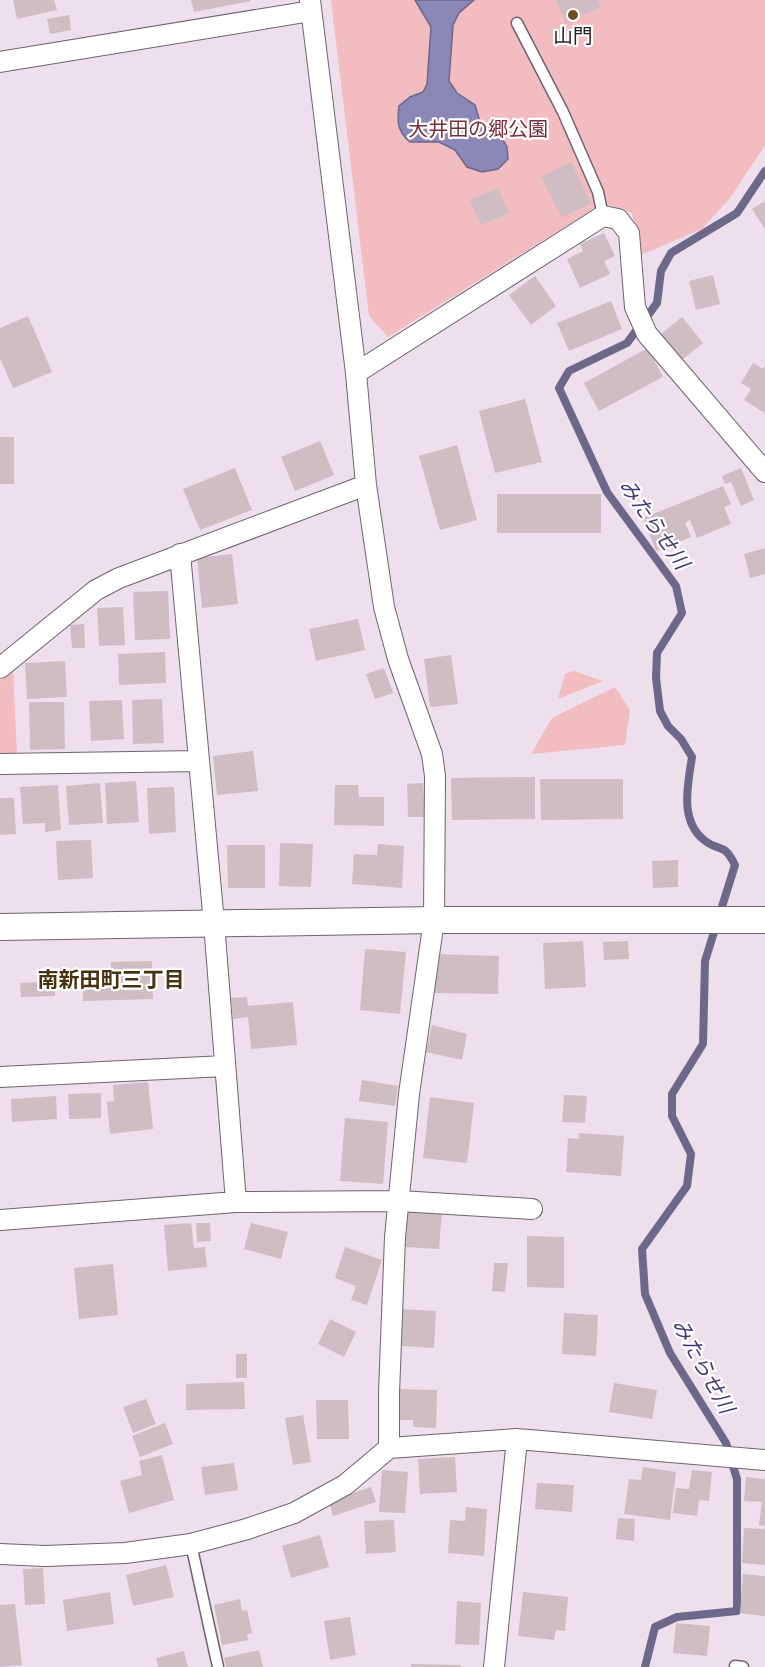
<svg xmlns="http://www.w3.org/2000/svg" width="765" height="1667" font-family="Montserrat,'Noto Sans JP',sans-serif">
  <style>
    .green { fill: #f2bcc1 }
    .water { fill: #8b87b6; stroke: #6c688a; stroke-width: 1.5 }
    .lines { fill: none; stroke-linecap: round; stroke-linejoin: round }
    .stream { stroke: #6c688a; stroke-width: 8 }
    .building { fill: #cfbdc4 }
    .service-casing { stroke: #6f636e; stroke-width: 13 }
    .minor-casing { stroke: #6f636e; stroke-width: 22 }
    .tertiary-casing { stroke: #6f636e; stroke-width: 28 }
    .service { stroke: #fff; stroke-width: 10 }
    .minor { stroke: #fff; stroke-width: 20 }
    .tertiary { stroke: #fff; stroke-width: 26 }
    .poi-dot { fill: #6d5024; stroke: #fff; stroke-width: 2 }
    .labels { text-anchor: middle; stroke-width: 4.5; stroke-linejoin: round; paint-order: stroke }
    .poi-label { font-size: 20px; fill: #241f24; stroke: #fff }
    .park-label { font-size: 20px; fill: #762f3b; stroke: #fff }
    .water-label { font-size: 21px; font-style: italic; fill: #423875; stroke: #fff }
    .neighbourhood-label { font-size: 21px; font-weight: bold; fill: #49320e; stroke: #fff }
  </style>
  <rect width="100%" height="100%" fill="#eddfeb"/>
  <path class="green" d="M331 0H765V145L730 198 702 229 641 255 632 213 603 203 388 337 369 316Z
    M13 670 17 755H0V681Z
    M574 671 603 681 558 699 565 674Z
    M615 687 630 710 625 745 531 754 552 718Z"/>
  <path class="water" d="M415 0H474L459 13 453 25 449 81 457 93 475 105 480 122 499 133 507 147 508 159 498 169 482 172 467 167 455 150 439 142H410C397 131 397 121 399 106L410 97 423 92 427 84 431 27Z"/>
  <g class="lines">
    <path class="stream" d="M645 1667 655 1627 677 1617 737 1611V1479L726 1443 670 1353 645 1294 642 1249 687 1186 691 1154 672 1116V1094L703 1044 705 961 735 865C723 841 720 853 704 840 679 820 688 784 692 757L681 739 668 726 660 711 656 678 657 653 682 613 676 586 607 492 559 388 569 371 627 343 657 303 661 271 671 253 737 213 765 171"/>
  </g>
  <path class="building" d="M13 0H54L57 10 17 19Z
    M191 0H250L251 1 194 12Z
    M556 0H598L601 7 566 23Z
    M69 15 71 30 50 34 47 19Z
    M571 162 591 203 562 218 541 177Z
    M498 188 509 213 481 225 470 200Z
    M765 201V229L752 209Z
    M604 233 615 256 604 261 610 274 580 288 567 259 583 251 580 244Z
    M713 275 720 304 696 310 689 281Z
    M535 276 556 306 531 325 509 295Z
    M611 301 622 329 569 351 557 323Z
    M28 316 52 372 13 388 0 358V328Z
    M682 317 703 343 682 360 661 334Z
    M648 348 663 377 599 411 584 383Z
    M753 363 763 369 765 366V413L744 400 751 389 741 383Z
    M525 399 542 462 495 473 479 411Z
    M0 437H14V484H0Z
    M320 441 334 475 295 491 281 457Z
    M457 445 477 520 440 530 419 456Z
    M235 468 252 510 200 530 183 489Z
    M741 468 754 500 741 506 731 482 725 484 722 476Z
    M723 486 731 504 724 507 731 524 697 538 690 520 685 523 691 537 656 551 643 518Z
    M497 494H601V533H497Z
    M765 548V574L750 578 744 554Z
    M232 554 238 604 202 608 197 558Z
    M168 591 170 639 135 640 133 592Z
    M123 607 125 645 99 646 97 608Z
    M358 619 365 650 316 661 309 629Z
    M84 624 85 648H72L70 625Z
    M165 652 166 683 119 685 118 654Z
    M451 655 458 704 430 707 424 659Z
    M65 661 67 697 27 699 25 663Z
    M384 668 393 693 375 699 366 674Z
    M162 699 164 743 133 744 132 700Z
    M122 700 124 739 91 741 89 701Z
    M29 702H64L65 749 30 750Z
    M253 751 258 791 217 795 213 756Z
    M535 777V819L452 820 451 778Z
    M540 779H623V819L541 820Z
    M136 781 139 822 107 824 105 783Z
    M100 783 103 823 69 825 66 786Z
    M423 783 425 817H408L407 784Z
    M58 785 61 830 45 832V823L23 824 20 787Z
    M335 785H358L359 797H384V826L334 825Z
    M174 787 176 832 149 834 147 788Z
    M0 798H14L16 834 0 835Z
    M91 840 93 878 58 880 56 841Z
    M280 843 313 844 311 887 279 886Z
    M378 844 404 846 402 888 352 884 354 854 377 855Z
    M227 845H265V888H228Z
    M678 860V887L653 888 652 861Z
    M583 941 586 987 545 989 543 943Z
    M628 941 629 959 604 960 603 942Z
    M365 949 406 952 400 1014 360 1010Z
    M435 954 499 956 498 994 435 993Z
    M152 961 153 999 83 1001V978L111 977V962Z
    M55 981V996L21 997 20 983Z
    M247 997 248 1006 293 1002 297 1045 251 1049 248 1017 233 1019 231 998Z
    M432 1025 467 1034 462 1060 426 1052Z
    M362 1080 398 1086 395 1106 359 1101Z
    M148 1082 153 1129 110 1134 107 1102 114 1101 113 1085Z
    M101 1093V1118L69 1119 68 1094Z
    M564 1095 587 1096 585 1123 562 1122Z
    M56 1096 57 1119 12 1122 11 1099Z
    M430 1097 474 1103 467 1163 423 1158Z
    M345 1118 388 1122 383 1184 340 1181Z
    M579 1133 624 1136 621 1176 566 1172 568 1138 579 1139Z
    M408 1209 442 1211 439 1249 405 1247Z
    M191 1223 194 1248 205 1247 207 1267 168 1271 164 1225Z
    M196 1223H210L211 1241 197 1242Z
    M251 1223 288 1232 281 1259 244 1249Z
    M527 1236 564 1237V1288L527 1287Z
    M345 1247 382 1260 367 1305 351 1300 356 1286 335 1278Z
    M494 1263H508L505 1292 492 1291Z
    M113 1264 118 1315 79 1319 74 1268Z
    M403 1309 436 1311 434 1348 401 1346Z
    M564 1313 598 1315 596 1356 562 1354Z
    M330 1319 356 1332 344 1357 318 1344Z
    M236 1354H247V1378H236Z
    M244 1382 245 1409 186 1410V1384Z
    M614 1383 657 1390 652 1419 609 1412Z
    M399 1389 437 1390 436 1428 413 1427V1420H398Z
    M146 1399 156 1424 133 1433 123 1407Z
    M316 1400H348L349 1439H317Z
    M303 1415 311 1462 293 1465 285 1418Z
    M165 1423 173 1444 140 1457 132 1436Z
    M162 1455 174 1500 129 1513 120 1481 142 1475 139 1461Z
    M455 1457 457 1492 420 1494 418 1459Z
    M234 1463 238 1490 205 1495 201 1467Z
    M643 1467 676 1472 670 1520 624 1514 629 1479 641 1480Z
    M382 1470 408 1472 405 1513 379 1512Z
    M692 1470 712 1472 709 1501 699 1500 697 1516 673 1513 676 1488 689 1489Z
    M746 1477 765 1479V1526L759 1525 762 1502 744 1501Z
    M537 1483 574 1485 572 1512 535 1509Z
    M371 1487 376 1502 333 1516 329 1501Z
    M466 1507 487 1509 484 1556 448 1553 450 1520 465 1521Z
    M618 1518 635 1519 634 1541 616 1539Z
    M394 1520 396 1552 366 1554 364 1521Z
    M744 1528 765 1529V1565L742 1563Z
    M320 1535 329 1567 291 1578 282 1546Z
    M166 1565 174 1597 133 1606 126 1575Z
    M43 1568 45 1604 25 1605 23 1569Z
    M743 1574 765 1576V1616L740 1613Z
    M110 1592 114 1624 67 1631 63 1600Z
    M523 1592 568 1597 565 1631 556 1630 554 1640 518 1636Z
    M240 1599 242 1611 247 1610 252 1633 247 1634 248 1640 222 1645 214 1605Z
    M457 1601 481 1603 479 1645 455 1644Z
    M15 1604 22 1665 0 1667V1605Z
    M350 1617 356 1655 330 1660 324 1621Z
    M676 1623 710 1626 707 1656 673 1653Z
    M259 1650 263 1667H226L224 1658Z
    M184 1651 188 1667H158L156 1658Z
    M411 1664 461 1665V1667H411Z"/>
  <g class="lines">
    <defs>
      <path id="service" d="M517 23 563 112 598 192 603 216
        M191 1544 218 1667
        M735 1666 743 1667"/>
      <path id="minor" d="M310 0 356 373 366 485 384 607 398 659 432 754 435 776 434 920 409 1094 395 1237 389 1393V1448
        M0 62 311 11
        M356 373 603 216 618 219 629 233 635 307 647 334 765 472
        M180 554 214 923 236 1202
        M0 668 96 590 119 578 366 485
        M0 764 199 761
        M0 1077 225 1066
        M0 1220 236 1202 400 1201 532 1209
        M0 1554 45 1556 125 1553 191 1544 247 1529 294 1513 345 1485 389 1448 517 1439 765 1460
        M494 1667 517 1439"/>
      <path id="tertiary" d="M0 927 434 920H765"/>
    </defs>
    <use href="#service" class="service-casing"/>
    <use href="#minor" class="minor-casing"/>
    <use href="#tertiary" class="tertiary-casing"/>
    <use href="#service" class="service"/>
    <use href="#minor" class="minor"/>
    <use href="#tertiary" class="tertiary"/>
  </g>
  <circle class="poi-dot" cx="573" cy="15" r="6"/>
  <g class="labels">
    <g class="poi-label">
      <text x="573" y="43">山門</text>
    </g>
    <g class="park-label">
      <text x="478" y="136">大井田の郷公園</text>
    </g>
    <g class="water-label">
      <text transform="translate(654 524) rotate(55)" y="7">みたらせ川</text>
      <text transform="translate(703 1366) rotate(61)" y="7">みたらせ川</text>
    </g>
    <g class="neighbourhood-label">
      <text x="111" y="987">南新田町三丁目</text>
    </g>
  </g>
</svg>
